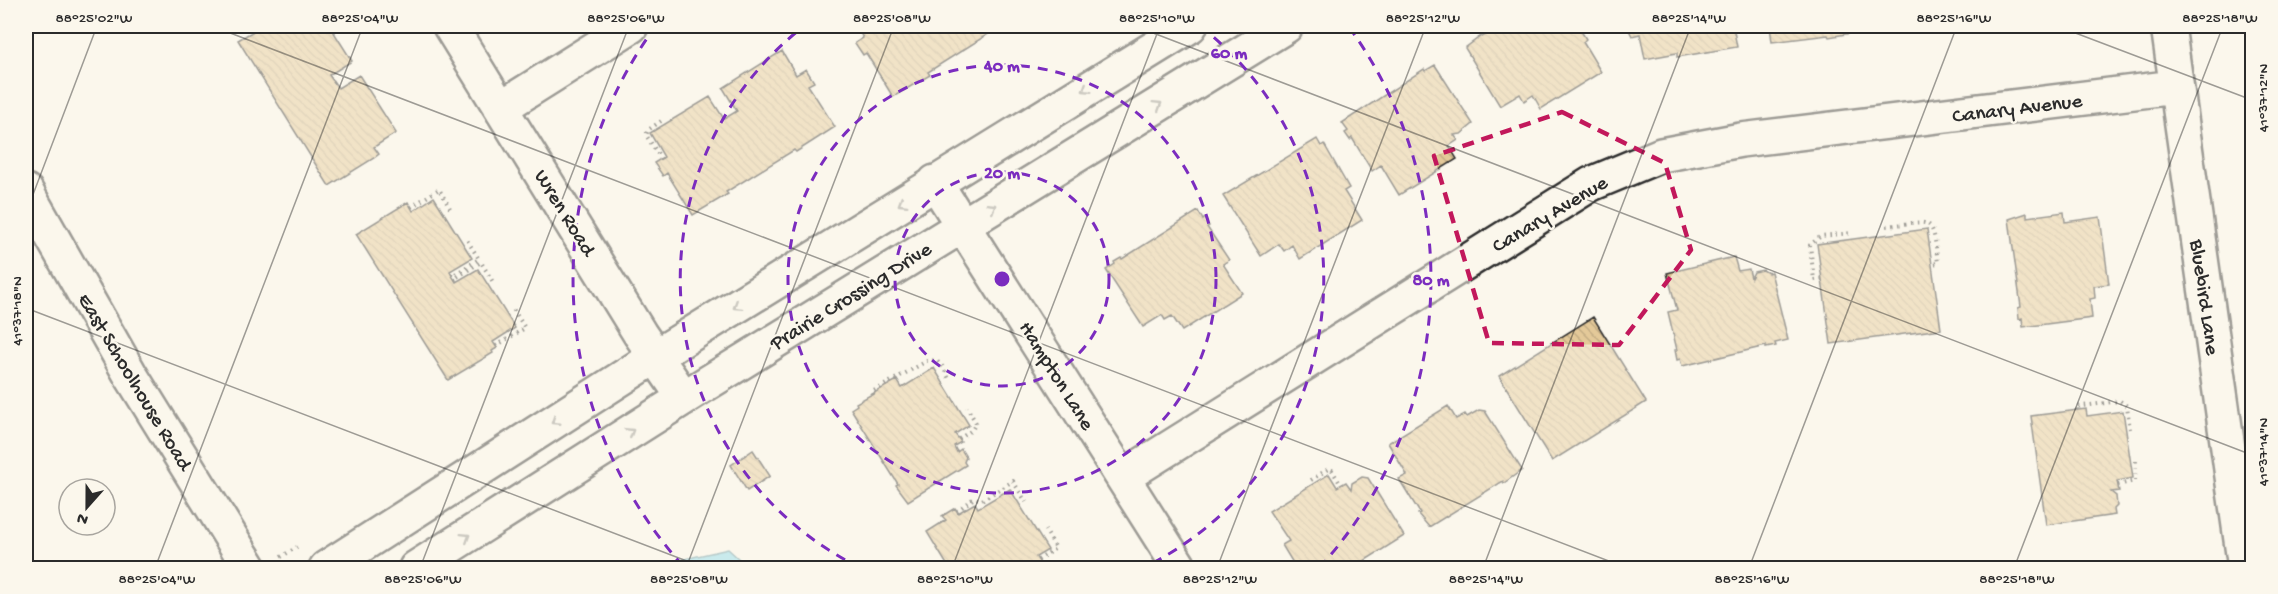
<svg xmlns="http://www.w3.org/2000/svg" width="2278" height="594" font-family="'Gochi Hand',sans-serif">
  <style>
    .water { fill: url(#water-waves); stroke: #65939e; stroke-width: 1.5 }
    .building { fill: url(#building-back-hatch); stroke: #2b2b2b; stroke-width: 1.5 }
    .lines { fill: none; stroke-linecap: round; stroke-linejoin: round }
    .minor-casing { stroke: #2b2b2b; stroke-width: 38 }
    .primary-casing { stroke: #2b2b2b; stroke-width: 38 }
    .path { stroke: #2b2b2b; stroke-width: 4; stroke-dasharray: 1.5 4.5; stroke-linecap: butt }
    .minor { stroke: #fbf7ec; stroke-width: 33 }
    .primary { stroke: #fbf7ec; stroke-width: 33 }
    .oneway { stroke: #93918c }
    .marked { fill: none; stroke: #c2185b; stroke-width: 4.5; stroke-dasharray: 12 8; stroke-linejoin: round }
    .ticks { fill: none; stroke: #2b2b2b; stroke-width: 1.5; stroke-opacity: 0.45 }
    .ring { fill: none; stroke: #7b2cbf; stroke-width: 3; stroke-dasharray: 10 8 }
    .labels { text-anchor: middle; stroke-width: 5; stroke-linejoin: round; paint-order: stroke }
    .street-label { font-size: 21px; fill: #2b2b2b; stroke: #fbf7ec }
    .centre { fill: #7b2cbf; stroke: #fbf7ec; stroke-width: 3 }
    .ring-label { font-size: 18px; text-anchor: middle; font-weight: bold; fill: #7b2cbf; stroke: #fbf7ec; stroke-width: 5; stroke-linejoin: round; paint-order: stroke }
    .neatline { fill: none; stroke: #2b2b2b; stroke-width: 2 }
    .ticks-label { font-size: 15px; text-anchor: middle; fill: #2b2b2b }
  </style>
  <defs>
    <pattern id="water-waves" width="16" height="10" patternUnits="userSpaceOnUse" patternTransform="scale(1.5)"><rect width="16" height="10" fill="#8cd9ea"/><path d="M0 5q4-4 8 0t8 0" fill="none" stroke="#79bac9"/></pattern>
    <pattern id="building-back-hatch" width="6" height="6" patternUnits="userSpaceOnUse" patternTransform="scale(1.5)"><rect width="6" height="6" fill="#e4c999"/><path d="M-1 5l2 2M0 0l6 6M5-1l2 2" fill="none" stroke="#c4ad84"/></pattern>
  </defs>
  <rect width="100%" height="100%" fill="#fbf7ec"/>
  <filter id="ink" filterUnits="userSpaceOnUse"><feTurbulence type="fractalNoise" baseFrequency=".0167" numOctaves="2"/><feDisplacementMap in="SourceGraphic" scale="12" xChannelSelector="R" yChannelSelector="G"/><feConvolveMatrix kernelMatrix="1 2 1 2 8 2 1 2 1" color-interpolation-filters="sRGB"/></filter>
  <g filter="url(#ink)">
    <path class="water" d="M728 549 749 568H645Z"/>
    <path class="building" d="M262 26H330L352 61 329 75 338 88 359 75 396 133 374 147 379 154 374 158 329 186 238 40Z
      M856 26H1010L998 33 996 29 928 72 930 75 893 97 866 53 863 55 855 43 863 38Z
      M1501 26H1578L1586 39 1583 42 1601 72 1541 109 1533 95 1524 101 1520 94 1500 106 1465 48 1481 36 1482 37Z
      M1627 26H1733L1737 47 1677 57V53L1645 59 1640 34 1632 36Z
      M1770 26H1893L1829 37 1828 35 1772 42Z
      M782 51 796 75 806 69 814 82 808 85 835 127 796 152 794 150 726 192 728 194 693 215 667 173 663 176 654 163 664 157 650 133 710 97 724 119 737 111 723 88Z
      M1435 65 1473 124 1461 134 1454 135 1458 140 1449 146 1457 159 1399 195 1381 165 1372 171 1352 138 1350 140 1345 133 1348 131 1342 123 1424 69 1425 71Z
      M1317 139 1321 146 1324 144 1349 188 1344 191 1362 220 1300 259 1292 245 1284 251 1279 244 1261 256 1223 196Z
      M434 197 472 258 450 271 451 274 456 282 478 269 515 328 493 342 497 348 492 351 493 353 448 380 356 234 408 202 413 211Z
      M1198 211 1203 220 1205 218 1209 226 1207 227 1229 260 1223 264 1242 293 1182 331 1172 316 1165 320 1162 315 1143 327 1106 270 1115 264 1114 262 1121 258 1122 259Z
      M2064 212 2065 222 2100 217 2109 284 2094 286 2095 298 2090 299 2092 318 2023 327 2022 318 2019 319 2018 308 2021 307 2009 219 2027 213V217Z
      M1927 229 1941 329 1831 344 1817 244Z
      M1734 257 1738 271 1749 269 1751 278 1754 272 1763 270 1768 273 1771 272 1788 340 1775 343 1776 346 1766 348V346L1682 366 1680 359 1677 360 1675 350H1677L1668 312 1677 310 1667 273Z
      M1593 317 1646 402 1552 461 1499 376Z
      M934 368 969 425 955 434 961 442 954 446 957 452 961 449 966 457 964 462 966 465 908 501 896 485 898 484 851 409 857 405 856 403 897 380 902 388Z
      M1448 406 1456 419 1465 414 1467 417 1479 410 1485 411 1522 470 1504 483 1503 481 1429 527 1418 514 1420 513 1399 479 1407 475 1388 443Z
      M2086 409 2087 416 2123 411 2133 478 2117 481 2119 491 2111 492 2116 496 2117 506 2114 509 2115 515 2046 525 2031 416Z
      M753 450 770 476 747 491 731 465Z
      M1329 474 1337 487 1346 482 1351 489 1352 483 1362 477 1368 478 1404 536 1353 568H1296L1282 545 1289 541 1269 511Z
      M1010 489 1048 550 1036 557 1043 568H949L927 532 946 520 942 516 955 508 958 513 975 503 978 508Z"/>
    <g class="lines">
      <defs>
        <path id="minor" d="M450 26 640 334 684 398
          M2168 26 2245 568
          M502 107 631 26
          M935 182 1180 568
          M1123 477 1591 184 1661 155 1741 140 2175 87
          M326 568 656 356 1190 26
          M416 568 701 387 1286 26"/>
        <path id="primary" d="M26 191 130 374 250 568"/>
      </defs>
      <use href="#minor" class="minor-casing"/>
      <use href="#primary" class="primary-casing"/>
      <path class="path" d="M661 159 646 135 648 130 664 119
        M411 207 439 189 451 210
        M1887 226C1934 221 1932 214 1938 263L1932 264
        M451 274 453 272 455 274 479 259 467 240
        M1822 279 1814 280 1810 245 1821 236 1852 233
        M455 280 458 279 457 277 481 262 493 282
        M496 346 525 328 513 309
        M874 395 872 392 927 361 936 360 943 367 949 379
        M2077 410 2076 407 2120 401 2127 406 2130 429
        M959 439 972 430 976 423 967 407
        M1311 480 1328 469 1332 470 1341 485
        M2118 485 2135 481 2136 459
        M957 511 974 498 982 500 1013 481 1026 502
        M281 557 297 547
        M1038 560 1056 548 1045 530"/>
      <use href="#minor" class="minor"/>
      <use href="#primary" class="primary"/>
    </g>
    <defs><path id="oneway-chevron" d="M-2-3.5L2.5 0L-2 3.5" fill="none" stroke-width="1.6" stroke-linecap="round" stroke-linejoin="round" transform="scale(1.5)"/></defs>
    <g class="oneway">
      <use href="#oneway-chevron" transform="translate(1086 89) rotate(148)"/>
      <use href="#oneway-chevron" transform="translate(1158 105) rotate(-32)"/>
      <use href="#oneway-chevron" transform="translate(902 203) rotate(148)"/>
      <use href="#oneway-chevron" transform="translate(992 207) rotate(-32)"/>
      <use href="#oneway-chevron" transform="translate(737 306) rotate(148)"/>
      <use href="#oneway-chevron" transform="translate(555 421) rotate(147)"/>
      <use href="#oneway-chevron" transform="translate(630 432) rotate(-32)"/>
      <use href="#oneway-chevron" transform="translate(466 537) rotate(-32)"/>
    </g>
  </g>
  <path d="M0 0H2278V594H0ZM1562 112 1665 163 1691 250 1619 345 1489 343 1434 156Z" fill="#fbf7ec" fill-opacity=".55" fill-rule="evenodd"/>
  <path class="marked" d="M1562 112 1665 163 1691 250 1619 345 1489 343 1434 156Z"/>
  <path class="ticks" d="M212 26 1627 568M1135 26 2252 455M2057 26 2252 100M26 213 97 26M26 308 705 568M155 568 363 26M420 568 629 26M686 568 894 26M952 568 1160 26M1217 568 1426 26M1483 568 1691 26M1749 568 1957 26M2014 568 2223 26"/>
  <g class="ring">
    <circle cx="1002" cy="279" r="107"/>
    <circle cx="1002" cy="279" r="214"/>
    <path d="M861 568A321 321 0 0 1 804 26M1200 26A321 321 0 0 1 1143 568"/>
    <path d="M683 566A429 429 0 0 1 655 27M1349 27A429 429 0 0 1 1321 566"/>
  </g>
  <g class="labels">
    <g class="street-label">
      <text transform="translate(2017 107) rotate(-7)" y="7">Canary Avenue</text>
      <text transform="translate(566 212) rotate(58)" y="7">Wren Road</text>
      <text transform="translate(1549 213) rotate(-31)" y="7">Canary Avenue</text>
      <text transform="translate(850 295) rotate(-32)" y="7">Prairie Crossing Drive</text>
      <text transform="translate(2206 297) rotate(82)" y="7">Bluebird Lane</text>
      <text transform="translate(1058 375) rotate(58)" y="7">Hampton Lane</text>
      <text transform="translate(136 381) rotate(59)" y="7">East Schoolhouse Road</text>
    </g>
  </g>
  <circle cx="1002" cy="279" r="9" class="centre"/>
  <g class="ring-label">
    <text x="1229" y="58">60 m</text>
    <text x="1002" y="71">40 m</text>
    <text x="1002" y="178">20 m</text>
    <text x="1431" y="285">80 m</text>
  </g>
  <rect width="2278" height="594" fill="none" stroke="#fbf7ec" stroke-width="66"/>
  <g transform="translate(87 507) rotate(201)"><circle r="28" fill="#fbf7ec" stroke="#a8a59f" stroke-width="1.5"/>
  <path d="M0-4.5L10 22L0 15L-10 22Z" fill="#2b2b2b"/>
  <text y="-9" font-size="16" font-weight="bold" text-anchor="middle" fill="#2b2b2b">N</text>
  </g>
  <rect x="33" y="33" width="2212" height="528" class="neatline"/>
  <g class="ticks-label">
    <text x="94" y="22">88°25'02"W</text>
    <text x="360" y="22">88°25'04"W</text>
    <text x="626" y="22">88°25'06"W</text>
    <text x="892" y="22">88°25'08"W</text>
    <text x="1157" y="22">88°25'10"W</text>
    <text x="1423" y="22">88°25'12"W</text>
    <text x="1689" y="22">88°25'14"W</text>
    <text x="1954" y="22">88°25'16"W</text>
    <text x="2220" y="22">88°25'18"W</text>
    <text transform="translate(2262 98) rotate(-90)" y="5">41°37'12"N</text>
    <text transform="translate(16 311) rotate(-90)" y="5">41°37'18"N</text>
    <text transform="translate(2262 452) rotate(-90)" y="5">41°37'14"N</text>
    <text x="157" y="583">88°25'04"W</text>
    <text x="423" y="583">88°25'06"W</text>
    <text x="689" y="583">88°25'08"W</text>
    <text x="955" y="583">88°25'10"W</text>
    <text x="1220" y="583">88°25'12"W</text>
    <text x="1486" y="583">88°25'14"W</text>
    <text x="1752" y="583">88°25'16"W</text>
    <text x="2017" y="583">88°25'18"W</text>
  </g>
</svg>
